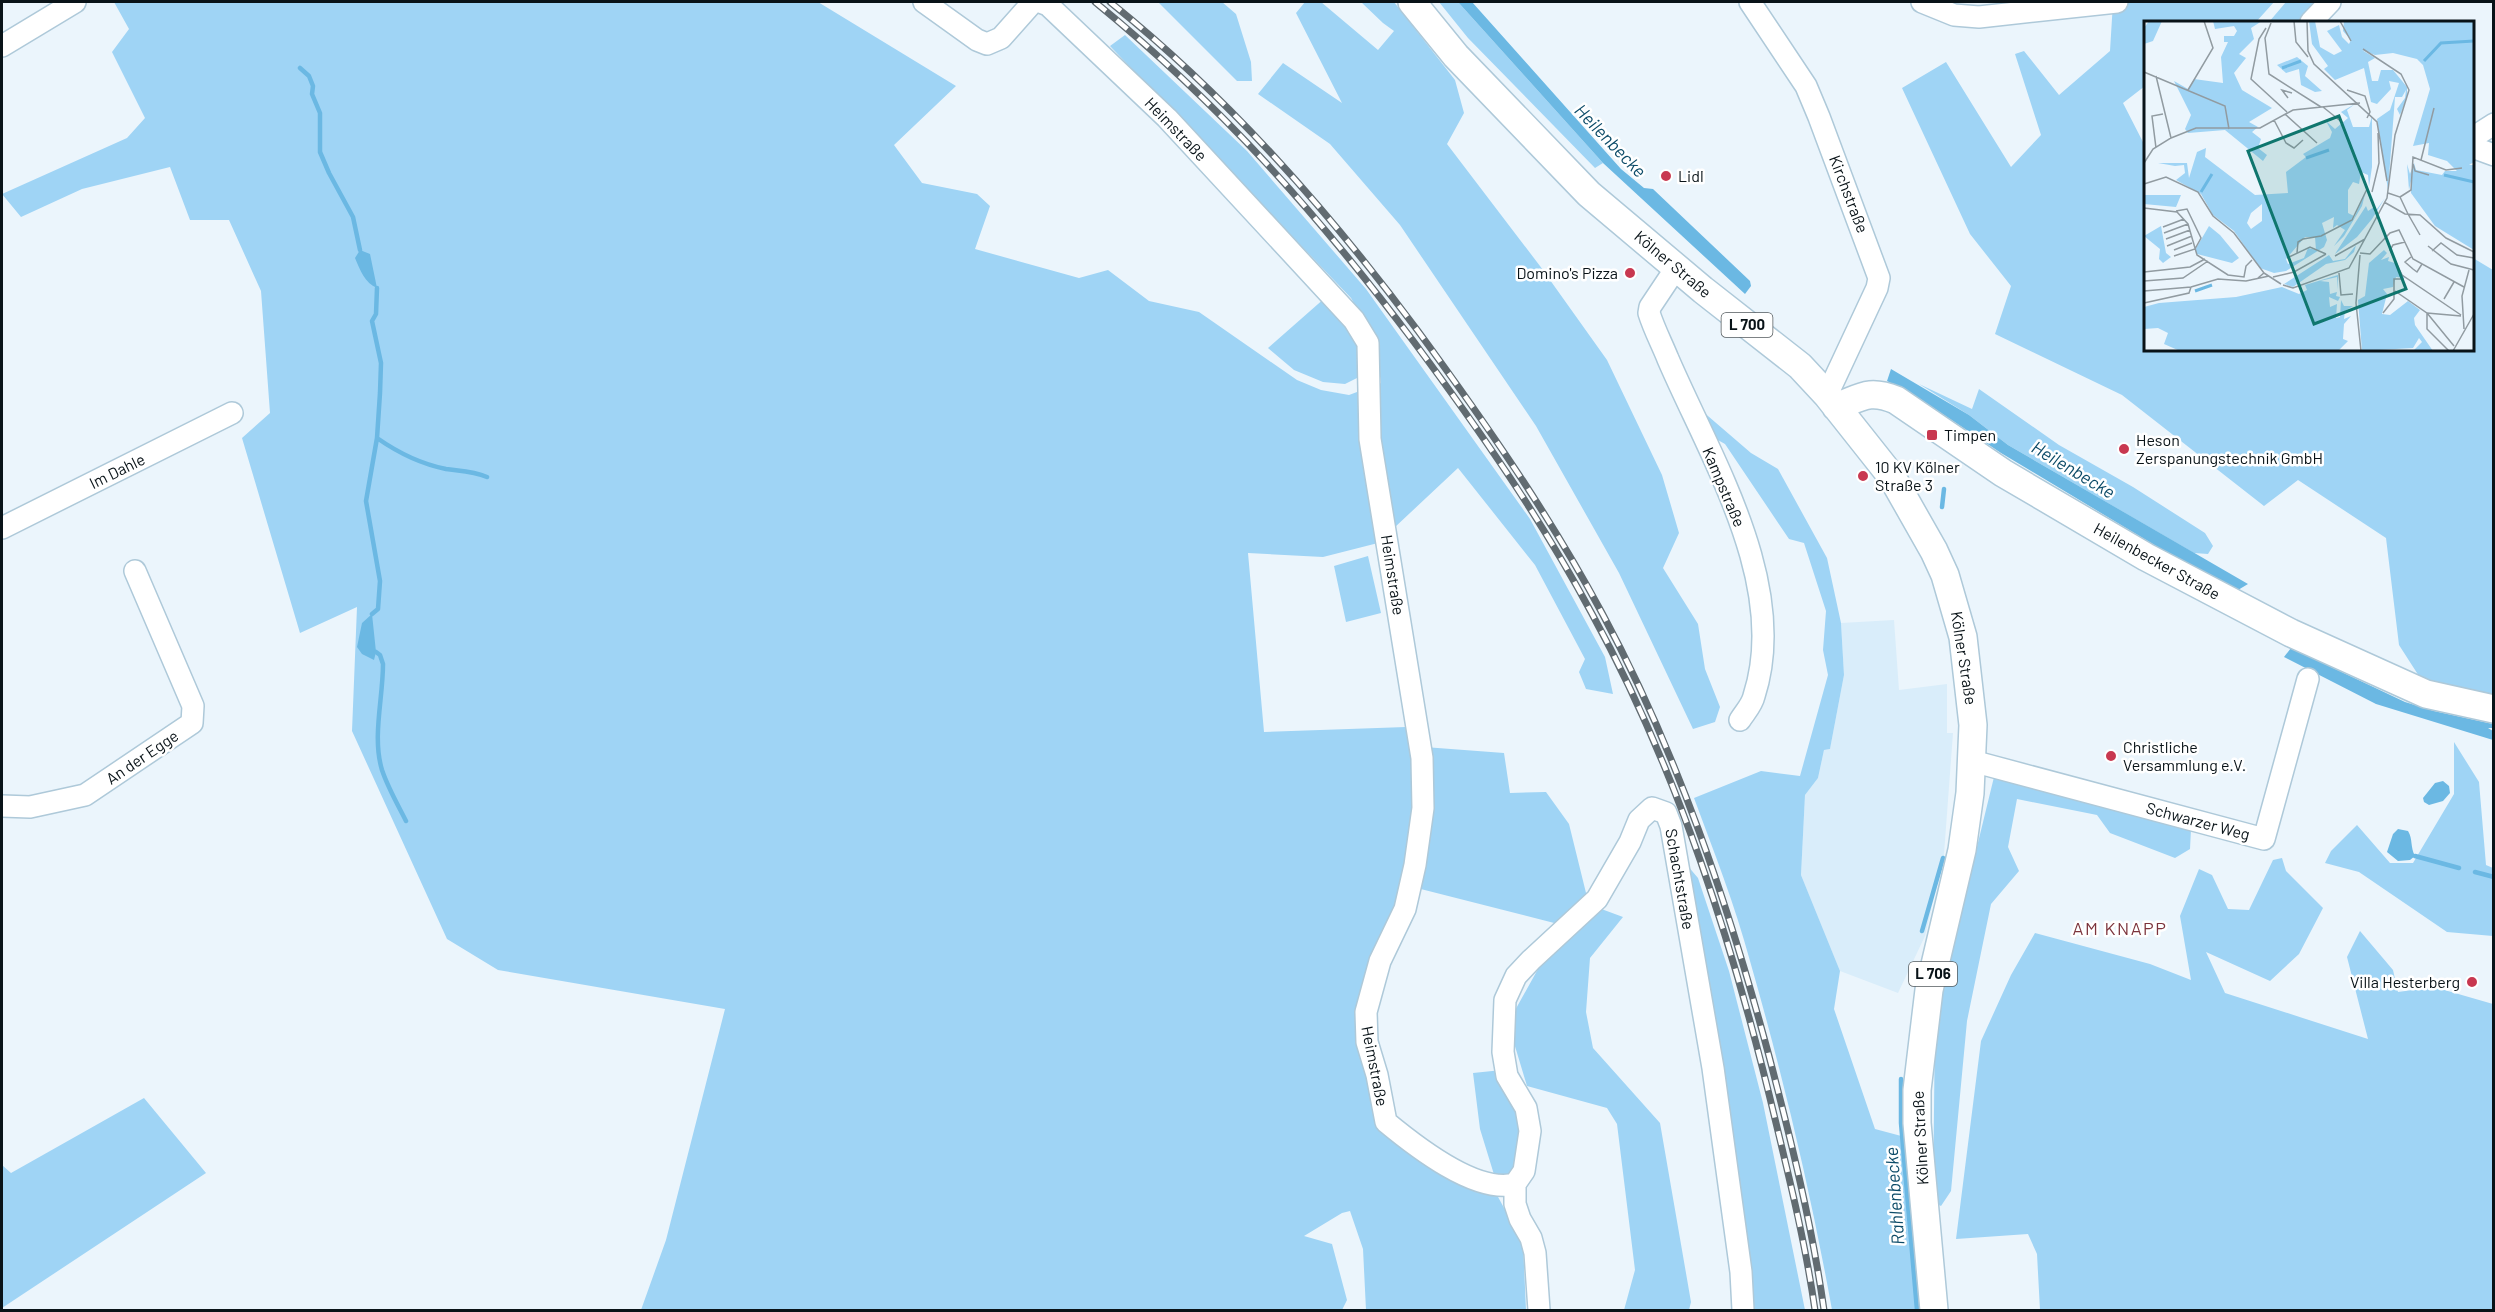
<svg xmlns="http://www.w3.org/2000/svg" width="2495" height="1312" font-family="Barlow,sans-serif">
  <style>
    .built { fill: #d9edfa }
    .green { fill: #9fd4f5 }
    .water { fill: #6bb8e3 }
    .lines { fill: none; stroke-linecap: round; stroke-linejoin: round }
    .stream { stroke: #6bb8e3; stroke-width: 4.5 }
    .minor-casing { stroke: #aec9d9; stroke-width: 24 }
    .major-casing { stroke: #aec9d9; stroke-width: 30 }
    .minor { stroke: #fff; stroke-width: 21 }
    .major { stroke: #fff; stroke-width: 27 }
    .rail-casing { stroke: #616b71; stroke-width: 7 }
    .rail { stroke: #fff; stroke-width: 4.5; stroke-dasharray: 14; stroke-linecap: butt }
    .poi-dot { fill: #c83850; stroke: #fff; stroke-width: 2 }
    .labels { text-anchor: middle; stroke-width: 5; stroke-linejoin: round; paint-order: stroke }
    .shield { fill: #fff; stroke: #535a5d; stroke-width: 1.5 }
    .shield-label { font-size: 15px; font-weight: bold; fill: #091318 }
    .street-label { font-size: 16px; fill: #091318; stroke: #fff }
    .poi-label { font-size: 16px; fill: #091318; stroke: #fff; text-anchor: start }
    .water-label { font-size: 18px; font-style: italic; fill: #0c4b68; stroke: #fff }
    .neighbourhood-label { font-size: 18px; letter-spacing: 1.5px; fill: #7c343c; stroke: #fff }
    .inset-river { fill: none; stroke: #6bb8e3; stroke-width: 3 }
    .inset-road { fill: none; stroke: #919ba1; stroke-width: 1.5 }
    .view { fill: #0f766e; fill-opacity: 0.15; stroke: #0f766e; stroke-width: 3 }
    .inset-edge { fill: none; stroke: #091318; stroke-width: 3 }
  </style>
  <rect width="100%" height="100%" fill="#ebf5fc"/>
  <path class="built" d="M1894 620 1899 690 1947 684V733H1953L1944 854 1925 936 1898 993 1840 971 1801 875 1805 795 1818 778 1824 750 1830 749 1844 675 1841 623Z"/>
  <path class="green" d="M114 2H818L956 86 894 145 922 183 977 194 990 206 975 249 1079 278 1108 270 1149 301 1199 312 1297 380 1321 390 1349 395 1381 383 1374 337 1351 298 1110 46 1125 35 1247 151 1366 289 1530 519 1605 657 1613 694 1586 689 1579 672 1585 659 1535 565 1458 468 1378 543 1323 557 1248 553 1264 732 1406 727 1411 746 1504 753 1510 793 1546 792 1569 824 1588 901 1562 925 1405 885 1361 1012 1383 1126 1497 1195 1523 1243 1526 1310H1366L1363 1249 1350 1211 1342 1213 1304 1236 1332 1244 1347 1300 1342 1310H641L666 1240 725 1009 498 970 447 939 352 731 357 607 300 633 242 438 270 413 261 291 229 220H190L170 167 82 189 21 217 2 194 127 138 145 118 112 52 129 29Z
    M1158 2H1222L1236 14 1251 62 1252 81H1237Z
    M1305 2H1321L1378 50 1394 31 1383 23 1361 2H1394L1455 80 1464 113 1447 144 1540 266 1607 360 1662 475 1679 533 1663 568 1698 624 1705 669 1720 707 1715 722 1693 729 1619 573 1536 426 1400 225 1330 144 1258 94 1283 63 1342 103 1296 13Z
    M1439 2H1458L1603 163 1595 168 1468 38Z
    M2113 2H2274L2256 22H2146L2145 86 2123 103 2145 146 2146 350H2472L2473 258 2493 270V699L2426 687 2399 645 2386 538 2298 480 2264 506 2122 395 1995 334 2011 286 1970 234 1902 88 1946 62 2011 167 2041 135 2015 54 2024 51 2059 95 2110 51Z
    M2286 2H2335L2316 22H2269Z
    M1326 297 1360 341 1363 362 1357 378 1345 384 1323 382 1294 370 1268 348Z
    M1919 384 1972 409 1979 389 2059 445 2133 487 2205 533 2213 546 2208 554 2194 553 2008 445 1969 415Z
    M1701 410 1751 453 1778 469 1827 558 1841 623 1844 675 1830 749 1824 750 1818 778 1805 795 1801 875 1840 971 1834 1009 1875 1129 1905 1137 1922 1310H1832C1811 1193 1783 1076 1750 961 1735 905 1714 852 1694 798L1761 771 1800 776 1828 675 1823 650 1826 611 1804 543 1789 539 1725 444 1716 439Z
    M1368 556 1381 613 1346 622 1334 566Z
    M2454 742 2479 782 2486 865 2493 868V936L2447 932 2359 872 2325 863 2331 851 2357 825 2390 863H2413L2454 794Z
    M1994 777 2191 829 2190 849 2175 858 2110 833 2097 815 2017 799 2008 847 2019 871 1991 904 1967 1021 1951 1191 1941 1206 1933 1202 1935 1019Z
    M2282 858 2286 871 2323 908 2299 954 2270 981 2206 952 2225 993 2368 1039 2347 957 2360 931 2393 970 2398 992 2434 987 2493 1004V1310H2040L2037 1254 2028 1234 1956 1239 1981 1041 2011 975 2035 933 2150 964 2191 980 2180 916 2199 869 2212 875 2228 909 2249 910 2273 860Z
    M1687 865 1698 878 1729 971 1763 1103 1805 1310H1749Z
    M1596 907 1623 917 1590 958 1586 1012 1593 1048 1660 1123 1691 1302 1689 1310H1624L1635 1270 1617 1124 1607 1108 1527 1086 1508 1023 1543 960Z
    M1502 1070 1521 1116 1517 1167 1504 1179 1496 1181 1480 1129 1473 1073Z
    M144 1098 206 1173 2 1308V1165L11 1173Z"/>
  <path class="water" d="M1458 2H1472L1621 169 1644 188 1653 189 1750 281 1751 286 1745 294 1603 163Z
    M360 250 370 254 377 288C365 283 360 270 355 258Z
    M1891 369 1969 415 2008 445 2248 584 2238 590 2171 555 2001 453 1920 399 1887 381Z
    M372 614 376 652 374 660 362 654 357 647 362 623Z
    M2291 648 2405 702 2434 711 2493 724V728H2488L2493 731V740L2376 704 2284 657Z
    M2443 781 2449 786 2450 793 2443 801 2429 805 2424 802 2423 798 2435 783Z
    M2398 829 2408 831C2413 839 2410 847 2415 856L2410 860 2398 861 2387 852 2393 834Z"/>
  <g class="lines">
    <path class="stream" d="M300 68 309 76 313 86 312 94 320 113V152L329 173 353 217 360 250
      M377 438C397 452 421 464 446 469 460 471 473 471 487 477
      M1942 507 1944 489
      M372 614 378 609 380 581 366 501 377 438 380 393 381 363 372 321 376 314 377 288
      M376 652 380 655 383 664C383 699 372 737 382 770 388 788 398 805 406 821
      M2415 856 2459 868
      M2475 872 2494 877
      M1922 931 1943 858
      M1901 1079V1123L1917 1310"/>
    <defs>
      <path id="minor" d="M924 2 977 40 987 44 1001 38 1033 2
        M1040 2 1048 5 1167 118 1354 320 1368 343 1370 439 1422 758 1423 808 1415 865 1405 909 1380 961 1366 1012 1367 1042 1377 1075 1386 1122C1415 1146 1476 1194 1515 1184
        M1750 2 1806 86 1819 117 1879 278 1877 288 1827 395
        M1922 2 1954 15 1979 17 2117 2
        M2311 22 2330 2
        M2 46 75 2
        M2472 138 2494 124
        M2472 147 2494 155
        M1676 268 1650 307 1649 313C1654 329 1662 344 1668 359 1711 459 1790 585 1754 696 1752 705 1745 712 1740 720
        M2 528 232 413
        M1972 761 2264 839 2308 679
        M2 806 30 807 85 795 192 723 193 706 135 571
        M1539 1310 1535 1253 1531 1238 1520 1219 1515 1204V1184L1524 1171 1530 1131 1526 1108 1507 1076 1503 1052 1505 1000 1516 976 1531 960 1597 899 1630 842 1639 820 1652 808 1666 813 1671 826 1713 1068 1741 1272 1743 1310"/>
      <path id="major" d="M1412 2 1456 56 1589 194 1703 290 1800 366 1827 395 1892 477 1934 551 1945 575 1963 637 1973 725 1970 793 1962 850 1929 990 1917 1090V1123L1934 1310
        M1836 407C1862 397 1869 389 1896 400L2003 473 2146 557 2291 633 2426 694 2494 709"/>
    </defs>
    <use href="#minor" class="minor-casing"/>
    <use href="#major" class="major-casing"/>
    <use href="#minor" class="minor"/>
    <use href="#major" class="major"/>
    <defs>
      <path id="rail" d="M1095 2C1220 104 1317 213 1414 342 1478 428 1540 517 1591 612 1678 771 1734 946 1776 1123 1791 1185 1806 1247 1815 1310
        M1110 2C1228 97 1327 209 1418 331 1484 421 1549 514 1602 613 1677 752 1728 903 1769 1056 1791 1140 1812 1225 1824 1310"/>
    </defs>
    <use href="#rail" class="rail-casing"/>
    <use href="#rail" class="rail"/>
  </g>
  <g class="poi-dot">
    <circle cx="1666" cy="176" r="6"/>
    <circle cx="1630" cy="273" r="6"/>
    <rect x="1926" y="429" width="12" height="12" rx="3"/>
    <circle cx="2124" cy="449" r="6"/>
    <circle cx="1863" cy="476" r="6"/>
    <circle cx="2111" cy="756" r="6"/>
    <circle cx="2472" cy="982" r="6"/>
  </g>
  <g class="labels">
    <g class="shield">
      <rect x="1721.5" y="313" width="51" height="24" rx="4.5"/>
      <rect x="1909" y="962" width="48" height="24" rx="4.5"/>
    </g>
    <g class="shield-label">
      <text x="1747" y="330">L 700</text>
      <text x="1933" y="979">L 706</text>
    </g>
    <g class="street-label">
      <text transform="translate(1176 129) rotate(46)" y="6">Heimstraße</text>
      <text transform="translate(1849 194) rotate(69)" y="6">Kirchstraße</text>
      <text transform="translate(1673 264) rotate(40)" y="6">Kölner Straße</text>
      <text transform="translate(117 471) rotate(-26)" y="6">Im Dahle</text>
      <text transform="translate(1724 487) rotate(67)" y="6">Kampstraße</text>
      <text transform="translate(2157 561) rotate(29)" y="6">Heilenbecker Straße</text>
      <text transform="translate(1393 575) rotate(81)" y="6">Heimstraße</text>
      <text transform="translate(1964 658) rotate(81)" y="6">Kölner Straße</text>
      <text transform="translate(142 757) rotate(-34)" y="6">An der Egge</text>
      <text transform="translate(2198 821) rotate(15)" y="6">Schwarzer Weg</text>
      <text transform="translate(1680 879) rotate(80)" y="6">Schachtstraße</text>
      <text transform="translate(1375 1066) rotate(79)" y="6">Heimstraße</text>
      <text transform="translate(1920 1138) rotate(-93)" y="6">Kölner Straße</text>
    </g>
    <g class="poi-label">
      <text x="1678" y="182">Lidl</text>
      <text x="1618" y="279" text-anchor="end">Domino's Pizza</text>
      <text x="1944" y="441">Timpen</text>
      <text x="2136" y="446">Heson<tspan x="2136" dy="18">Zerspanungstechnik GmbH</tspan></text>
      <text x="1875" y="473">10 KV Kölner<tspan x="1875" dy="18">Straße 3</tspan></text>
      <text x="2123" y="753">Christliche<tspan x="2123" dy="18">Versammlung e.V.</tspan></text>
      <text x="2460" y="988" text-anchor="end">Villa Hesterberg</text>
    </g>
    <g class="water-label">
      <text transform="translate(1610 141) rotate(46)" y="6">Heilenbecke</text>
      <text transform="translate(2073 470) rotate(31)" y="6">Heilenbecke</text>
      <text transform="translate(1895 1196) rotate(-94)" y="6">Rahlenbecke</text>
    </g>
    <g class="neighbourhood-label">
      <text x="2120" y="935">AM KNAPP</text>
    </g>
  </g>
  <g transform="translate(2144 21)">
    <rect width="330" height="330" fill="#ebf5fc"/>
    <path d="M5 0H18L9 20 0 23V7ZM69 0H118L107 7 110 18 95 33 102 37 90 52 98 69 128 87 105 101 114 106 108 111 117 118 114 127 123 134 119 140 81 109 44 112 41 108 47 94 30 60 44 68 50 58 79 62 77 36 84 21H80V15H90L93 10 90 5 71 8ZM165 0H171L176 26 190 34 198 30 183 10 195 4 198 16 205 23 207 19 199 10 200 0H330V141L325 144H330V229L291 205 267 172V160L265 169 263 143 266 153 270 142 272 149 298 154 301 150H313L303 140 284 134 285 122 269 125 286 68 279 44 273 38 249 32 231 34 218 29 231 37 224 41 228 60H234L237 49H249L263 66V76L256 94 253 88 261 77 262 69 258 76H251L244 169 233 98 246 89 255 62 245 60 247 68 233 83 227 81 220 47 191 59 180 48 184 45 168 23ZM153 36 164 45 161 55 178 70 171 71 157 64 155 48 142 52 133 44ZM211 83 203 89 209 106H225L228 95V146L225 166 224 154 217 151 215 163 209 161 204 169V192L210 195 205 201 210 197 221 173 218 185 200 215 190 225 201 209 193 204 189 207 190 196 178 202 183 219 180 226 142 250 130 252 116 247 90 210 69 194 57 173 32 159 41 152 40 144 31 145 14 142H43L45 157 53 131 62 127 61 136 111 174 144 172 142 151 162 136 159 133 186 117 188 111 182 100 191 108 204 97 197 91ZM118 183V200L107 208 103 202 107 192ZM161 216H171L172 229 164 227 160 237 144 243 142 238ZM0 174H37L32 186 0 183ZM241 177 228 198 213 216 191 233 222 185 224 190 230 186V192ZM17 205 22 232 27 236 19 242 15 238 16 228 0 215ZM65 205 76 214 95 237 88 242 53 233 51 229ZM212 224 210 231 201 239 182 243 149 266 140 263 185 234 189 240 201 238ZM240 229 243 232 237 239 245 236 244 240 251 242 261 257 252 256 249 266 239 268 243 273 238 293 246 294 264 280 276 289 270 297 271 304 289 330H269L278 321 275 317 269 327 218 330 214 279 221 275 225 242ZM194 254V269L193 256 176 260 185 261 186 273 193 271 192 275 196 276 194 280 185 276 186 286 193 283 192 297 196 296 197 279 200 285H209L201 290 200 298 207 295 200 303 199 318 204 320 194 330H36L20 323 24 312 14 307 0 308V286L15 282 92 276 138 266 155 273 163 269 161 264Z" fill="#9fd4f5" fill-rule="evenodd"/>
    <path class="inset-river" d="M280 40 297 22 330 20M138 47 157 40M162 137 185 129M300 154 330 161M57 171 68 153M51 270 68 264"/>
    <path class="inset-road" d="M150 0 152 21 164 36M163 0 164 30 170 43 233 101 243 160M196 0 207 20M127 2 121 17 125 53 177 86M122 7 115 18 107 58 143 91M0 51 81 85 85 108M44 69 69 27 60 0M203 69 221 75 226 91 223 97M144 77 138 69 148 72M179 86 199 102M141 93 173 122M130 99 142 122 150 127 159 119M27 117 52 107H116L149 89 216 82M12 127 8 95 19 93M277 139 290 87M0 142 9 128 27 117 12 55M269 143 271 150 285 154M0 163 22 156 54 171 69 195 90 212 120 252M228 171 235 142 234 112M244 172 256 176 264 193M256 176 267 169 269 136 302 149 318 147M240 181 261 193 276 194 302 217 330 231M0 187 33 191 44 203 53 234 84 254 100 256 102 245 108 239M264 193 276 214M19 206 40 198M20 212 44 203M22 218 46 209M261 221 249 224 246 229 258 254 317 294M23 225 48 215M284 225 307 243 330 249M30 229 48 222M288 230 297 222 313 234 330 237M153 232 154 221 159 218 177 215 208 199 223 168 220 159M216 232 226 233 246 212 255 209 269 238 320 266M216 234 212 282 217 330M30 235 51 228 57 217 43 188 32 190M191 235 221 218M267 236 261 241 269 248 273 251 278 243M143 237 166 226 182 233M0 251 46 246 61 238M195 252 197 274 209 273M129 256 150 251 182 233M114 257 120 252 137 263M0 260 39 257 64 240M139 264 149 267 205 247 243 177 251 114 265 69 257 53 219 28M0 270 47 266 74 258 102 260 125 255M251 270 283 292 317 295M300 278 310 261M0 282 45 272 47 266M239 292 250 278V258H260M283 292V308L305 330M283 292 310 325M320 308 318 275 325 249M309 330 330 293"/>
    <path class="view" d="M195 95 262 268 170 303 104 130Z"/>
    <rect width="330" height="330" class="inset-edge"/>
  </g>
  <rect width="2495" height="1312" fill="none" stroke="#091318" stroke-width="6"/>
</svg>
